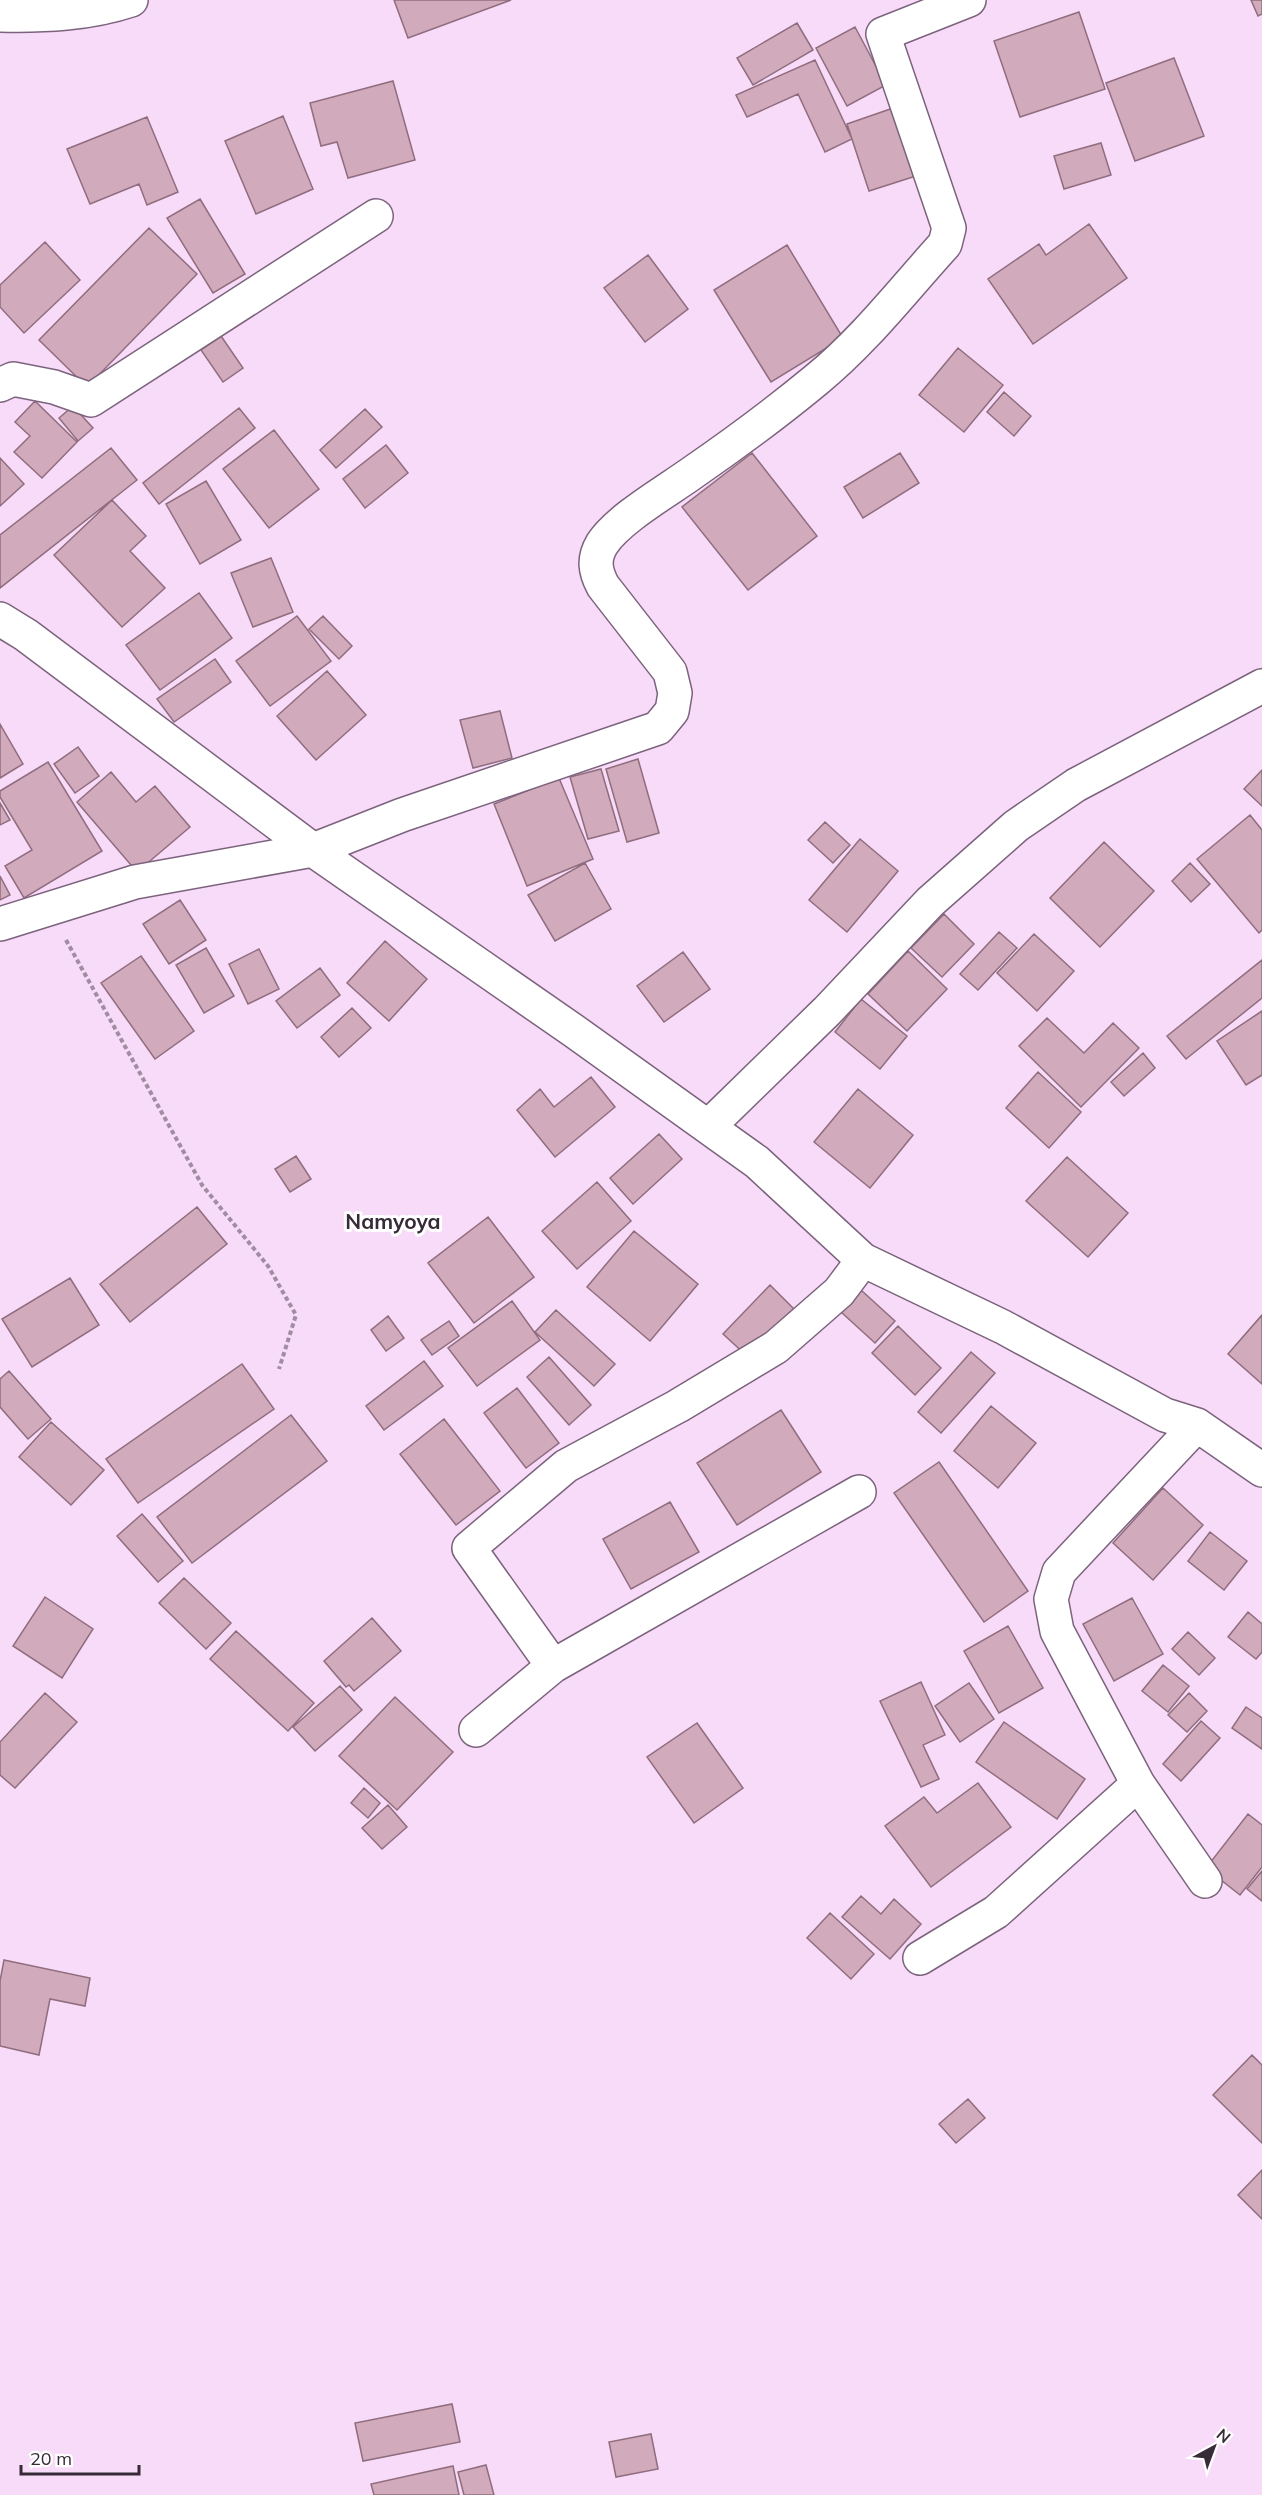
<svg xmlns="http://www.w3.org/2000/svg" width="1262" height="2495" font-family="Mulish,sans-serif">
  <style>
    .building { fill: #d1abbc; stroke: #906d7e; stroke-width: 1.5 }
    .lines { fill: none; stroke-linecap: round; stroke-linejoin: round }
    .minor-casing { stroke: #7c637d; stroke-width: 36 }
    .path { stroke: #a18ca2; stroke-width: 4; stroke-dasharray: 4.5 3; stroke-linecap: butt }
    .minor { stroke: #fff; stroke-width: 33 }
    .labels { text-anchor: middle; stroke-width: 6; stroke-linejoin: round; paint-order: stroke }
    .quarter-label { font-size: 21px; font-weight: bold; fill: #362b37; stroke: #fff }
  </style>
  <rect width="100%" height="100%" fill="#f7dbf8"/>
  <path class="building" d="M394 0H511L408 38Z
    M1251 0H1262V14L1258 16Z
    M1079 12 1105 89 1020 117 994 41Z
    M797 23 813 50 753 85 737 58Z
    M855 27 886 85 847 106 816 48Z
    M1174 58 1204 136 1135 161 1106 83Z
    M815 60 852 139 825 152 798 94 747 117 736 95Z
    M393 81 415 160 348 178 337 142 321 146 310 103Z
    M896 107 919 175 869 191 847 124Z
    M283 116 313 189 256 214 225 141Z
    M147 117 178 192 147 205 139 184 90 204 67 149Z
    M1101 143 1111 175 1064 189 1054 156Z
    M200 199 245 274 213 293 167 218Z
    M1089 224 1127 278 1033 344 988 279 1039 244 1046 255Z
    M149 228 197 274 87 387 39 340Z
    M45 242 80 280 24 333 0 307V285Z
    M787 245 843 338 771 382 714 290Z
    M648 255 688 309 645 342 604 288Z
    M221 336 243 368 223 382 201 350Z
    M958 348 1003 385 964 432 919 395Z
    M1004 392 1031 416 1014 436 987 412Z
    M35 401 77 442 42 478 14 452 30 436 15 422Z
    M73 406 93 428 78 441 59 418Z
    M239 408 255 428 159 504 143 483Z
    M365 409 382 427 336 468 320 450Z
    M274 430 319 489 269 528 223 469Z
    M386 445 408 473 365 508 343 479Z
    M111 448 137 480 0 588V535Z
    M752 453 817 536 748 590 682 507Z
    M900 453 919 483 863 518 844 487Z
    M0 458 24 484 0 506Z
    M206 481 241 540 200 564 166 504Z
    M112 500 146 536 130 551 165 588 122 627 54 555Z
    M271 558 293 612 253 627 231 573Z
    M199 593 232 638 160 690 126 645Z
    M297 616 331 661 270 706 236 661Z
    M323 616 352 646 339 659 309 629Z
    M215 659 231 682 174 722 157 699Z
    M327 671 366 715 316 760 277 716Z
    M500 711 512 758 473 768 460 720Z
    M0 724 23 764 0 778Z
    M78 747 99 776 75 793 54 764Z
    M638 759 659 833 627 842 606 769Z
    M48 762 102 851 24 898 5 866 32 850 0 797V791Z
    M601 769 619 831 588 839 570 777Z
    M1262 770V806L1244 789Z
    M111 772 136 802 155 786 190 827 137 872 77 802Z
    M559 778 593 859 527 886 494 804Z
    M0 803 10 820 0 825Z
    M1250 815 1262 830V930L1259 933 1197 859Z
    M825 822 850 845 833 863 808 840Z
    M860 839 898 871 847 932 809 900Z
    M1104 842 1154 891 1100 947 1050 898Z
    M585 863 611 909 555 941 528 895Z
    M1190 863 1210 884 1191 902 1172 881Z
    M0 876 10 895 0 900Z
    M180 900 206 940 169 964 143 924Z
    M944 914 974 944 942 977 911 948Z
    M999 932 1017 948 978 990 960 974Z
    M1034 934 1074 971 1037 1011 997 973Z
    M385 941 427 979 389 1021 347 983Z
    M206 948 234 996 204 1013 176 965Z
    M259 949 279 989 248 1004 229 964Z
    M908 951 947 989 907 1031 868 994Z
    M683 952 710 989 664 1022 637 986Z
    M141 956 194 1031 155 1059 101 983Z
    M1262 960V998L1186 1059 1167 1036Z
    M320 968 340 995 297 1028 276 1001Z
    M861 999 907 1036 880 1069 835 1032Z
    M352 1008 371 1028 339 1057 321 1037Z
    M1262 1011V1075L1246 1085 1217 1041Z
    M1047 1018 1084 1053 1113 1023 1139 1048 1081 1107 1019 1046Z
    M1143 1053 1155 1068 1124 1096 1111 1082Z
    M1038 1072 1081 1112 1049 1148 1006 1108Z
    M591 1077 615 1107 555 1157 517 1110 540 1089 554 1107Z
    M858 1089 913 1135 870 1188 814 1142Z
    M659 1134 682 1159 633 1204 610 1178Z
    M296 1156 311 1179 290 1192 275 1169Z
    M1067 1157 1128 1213 1088 1257 1026 1201Z
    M597 1182 631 1221 577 1269 542 1231Z
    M197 1207 227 1244 130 1322 100 1284Z
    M488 1217 534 1277 474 1323 428 1263Z
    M634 1231 698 1284 650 1341 587 1287Z
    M70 1278 99 1325 32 1367 2 1319Z
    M770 1285 794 1309 748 1357 723 1334Z
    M861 1290 895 1321 875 1343 841 1312Z
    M512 1301 540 1340 477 1386 448 1348Z
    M556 1310 615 1364 594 1386 535 1332Z
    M1262 1315V1384L1228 1354Z
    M388 1316 404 1338 386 1351 371 1330Z
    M449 1321 459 1336 432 1355 421 1340Z
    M898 1326 941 1368 915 1395 872 1353Z
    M971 1352 995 1373 941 1433 918 1412Z
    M549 1357 591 1405 569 1425 527 1377Z
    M424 1361 443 1386 384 1430 366 1406Z
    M242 1364 274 1409 138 1503 106 1459Z
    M9 1371 51 1419 28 1439 0 1407V1379Z
    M517 1388 559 1443 526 1468 484 1413Z
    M991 1406 1036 1443 998 1488 954 1451Z
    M781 1410 821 1472 737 1525 697 1463Z
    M291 1415 327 1461 192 1563 157 1517Z
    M444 1419 500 1491 456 1525 400 1454Z
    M51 1422 104 1470 71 1505 19 1457Z
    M939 1462 1028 1591 984 1622 894 1493Z
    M1163 1488 1203 1525 1153 1580 1113 1543Z
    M670 1502 699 1552 631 1589 603 1539Z
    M142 1514 183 1561 158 1582 117 1536Z
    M1210 1532 1247 1561 1224 1590 1188 1561Z
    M184 1578 231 1623 206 1649 159 1603Z
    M45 1597 93 1629 62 1678 13 1646Z
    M1132 1598 1163 1654 1114 1681 1083 1624Z
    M1248 1612 1262 1624V1652L1256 1659 1228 1637Z
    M372 1618 401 1651 354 1691 349 1685 346 1687 324 1661Z
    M1008 1626 1043 1688 999 1713 964 1651Z
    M236 1631 314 1703 288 1731 210 1659Z
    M1188 1632 1215 1658 1199 1675 1172 1649Z
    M1163 1665 1189 1686 1168 1712 1142 1691Z
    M921 1682 945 1735 923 1745 939 1779 921 1787 880 1701Z
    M969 1683 994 1719 960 1742 935 1706Z
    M340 1686 362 1710 315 1751 293 1727Z
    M45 1693 77 1722 15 1788 0 1775V1742Z
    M1189 1693 1207 1711 1187 1732 1168 1715Z
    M395 1697 453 1752 397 1810 339 1756Z
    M1246 1707 1262 1718V1749L1232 1728Z
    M1201 1721 1220 1738 1181 1781 1163 1764Z
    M1004 1722 1085 1779 1057 1819 976 1762Z
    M697 1723 743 1788 694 1823 647 1757Z
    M978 1783 1011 1827 931 1887 885 1826 924 1797 937 1813Z
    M364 1788 380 1803 368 1818 351 1803Z
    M388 1805 407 1827 382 1849 362 1828Z
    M1248 1814 1262 1825V1867L1240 1895 1206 1868Z
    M1262 1871V1901L1247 1889Z
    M861 1896 881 1914 894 1899 921 1924 890 1959 842 1917Z
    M830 1913 874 1954 851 1979 807 1938Z
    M4 1960 90 1978 85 2006 50 1999 39 2055 0 2046V1981Z
    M1252 2055 1262 2065V2143L1213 2095Z
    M968 2099 985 2118 956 2143 939 2124Z
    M1262 2170V2219L1238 2195Z
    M452 2404 460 2442 363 2461 355 2423Z
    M651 2434 658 2469 616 2477 609 2442Z
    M486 2465 494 2495H464L458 2472Z
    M453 2466 459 2495H374L371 2484Z"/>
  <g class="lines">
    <defs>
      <path id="minor" d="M0 15C44 16 89 14 131 0
        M0 385 13 379 54 387 91 400 376 216
        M0 619 26 635 313 850 574 1031 757 1162 863 1260 1003 1327 1165 1415 1197 1425 1262 1470
        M0 924 135 882 313 850 402 815 658 728 672 711 675 693 670 672 603 586C595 571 593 559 602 544 618 519 667 491 692 473 734 444 776 413 816 380 865 340 903 290 945 244L949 228 883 34 969 0
        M708 1127 827 1011 930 902 1016 826 1076 785 1262 686
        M1197 1425 1059 1572 1051 1599 1057 1631 1138 1784 1205 1881
        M553 1666 859 1492
        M476 1730 553 1666 469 1548 566 1466 678 1406 776 1347 839 1292 863 1260
        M920 1958 996 1912 1138 1784"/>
    </defs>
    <use href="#minor" class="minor-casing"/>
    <path class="path" d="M66 940 202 1185 268 1266 296 1315 279 1369"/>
    <use href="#minor" class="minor"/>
  </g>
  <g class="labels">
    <g class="quarter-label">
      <text x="393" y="1229">Namyoya</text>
    </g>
  </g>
  <g transform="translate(1214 2447) rotate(41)" stroke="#ffffff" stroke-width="4.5" paint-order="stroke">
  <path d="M0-4.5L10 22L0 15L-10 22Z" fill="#362b37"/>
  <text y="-9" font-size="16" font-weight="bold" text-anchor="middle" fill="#362b37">N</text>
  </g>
  <path d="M21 2465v9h118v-9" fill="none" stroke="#362b37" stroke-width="3"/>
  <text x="30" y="2465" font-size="18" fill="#362b37" stroke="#ffffff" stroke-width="4.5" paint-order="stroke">20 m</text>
</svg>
